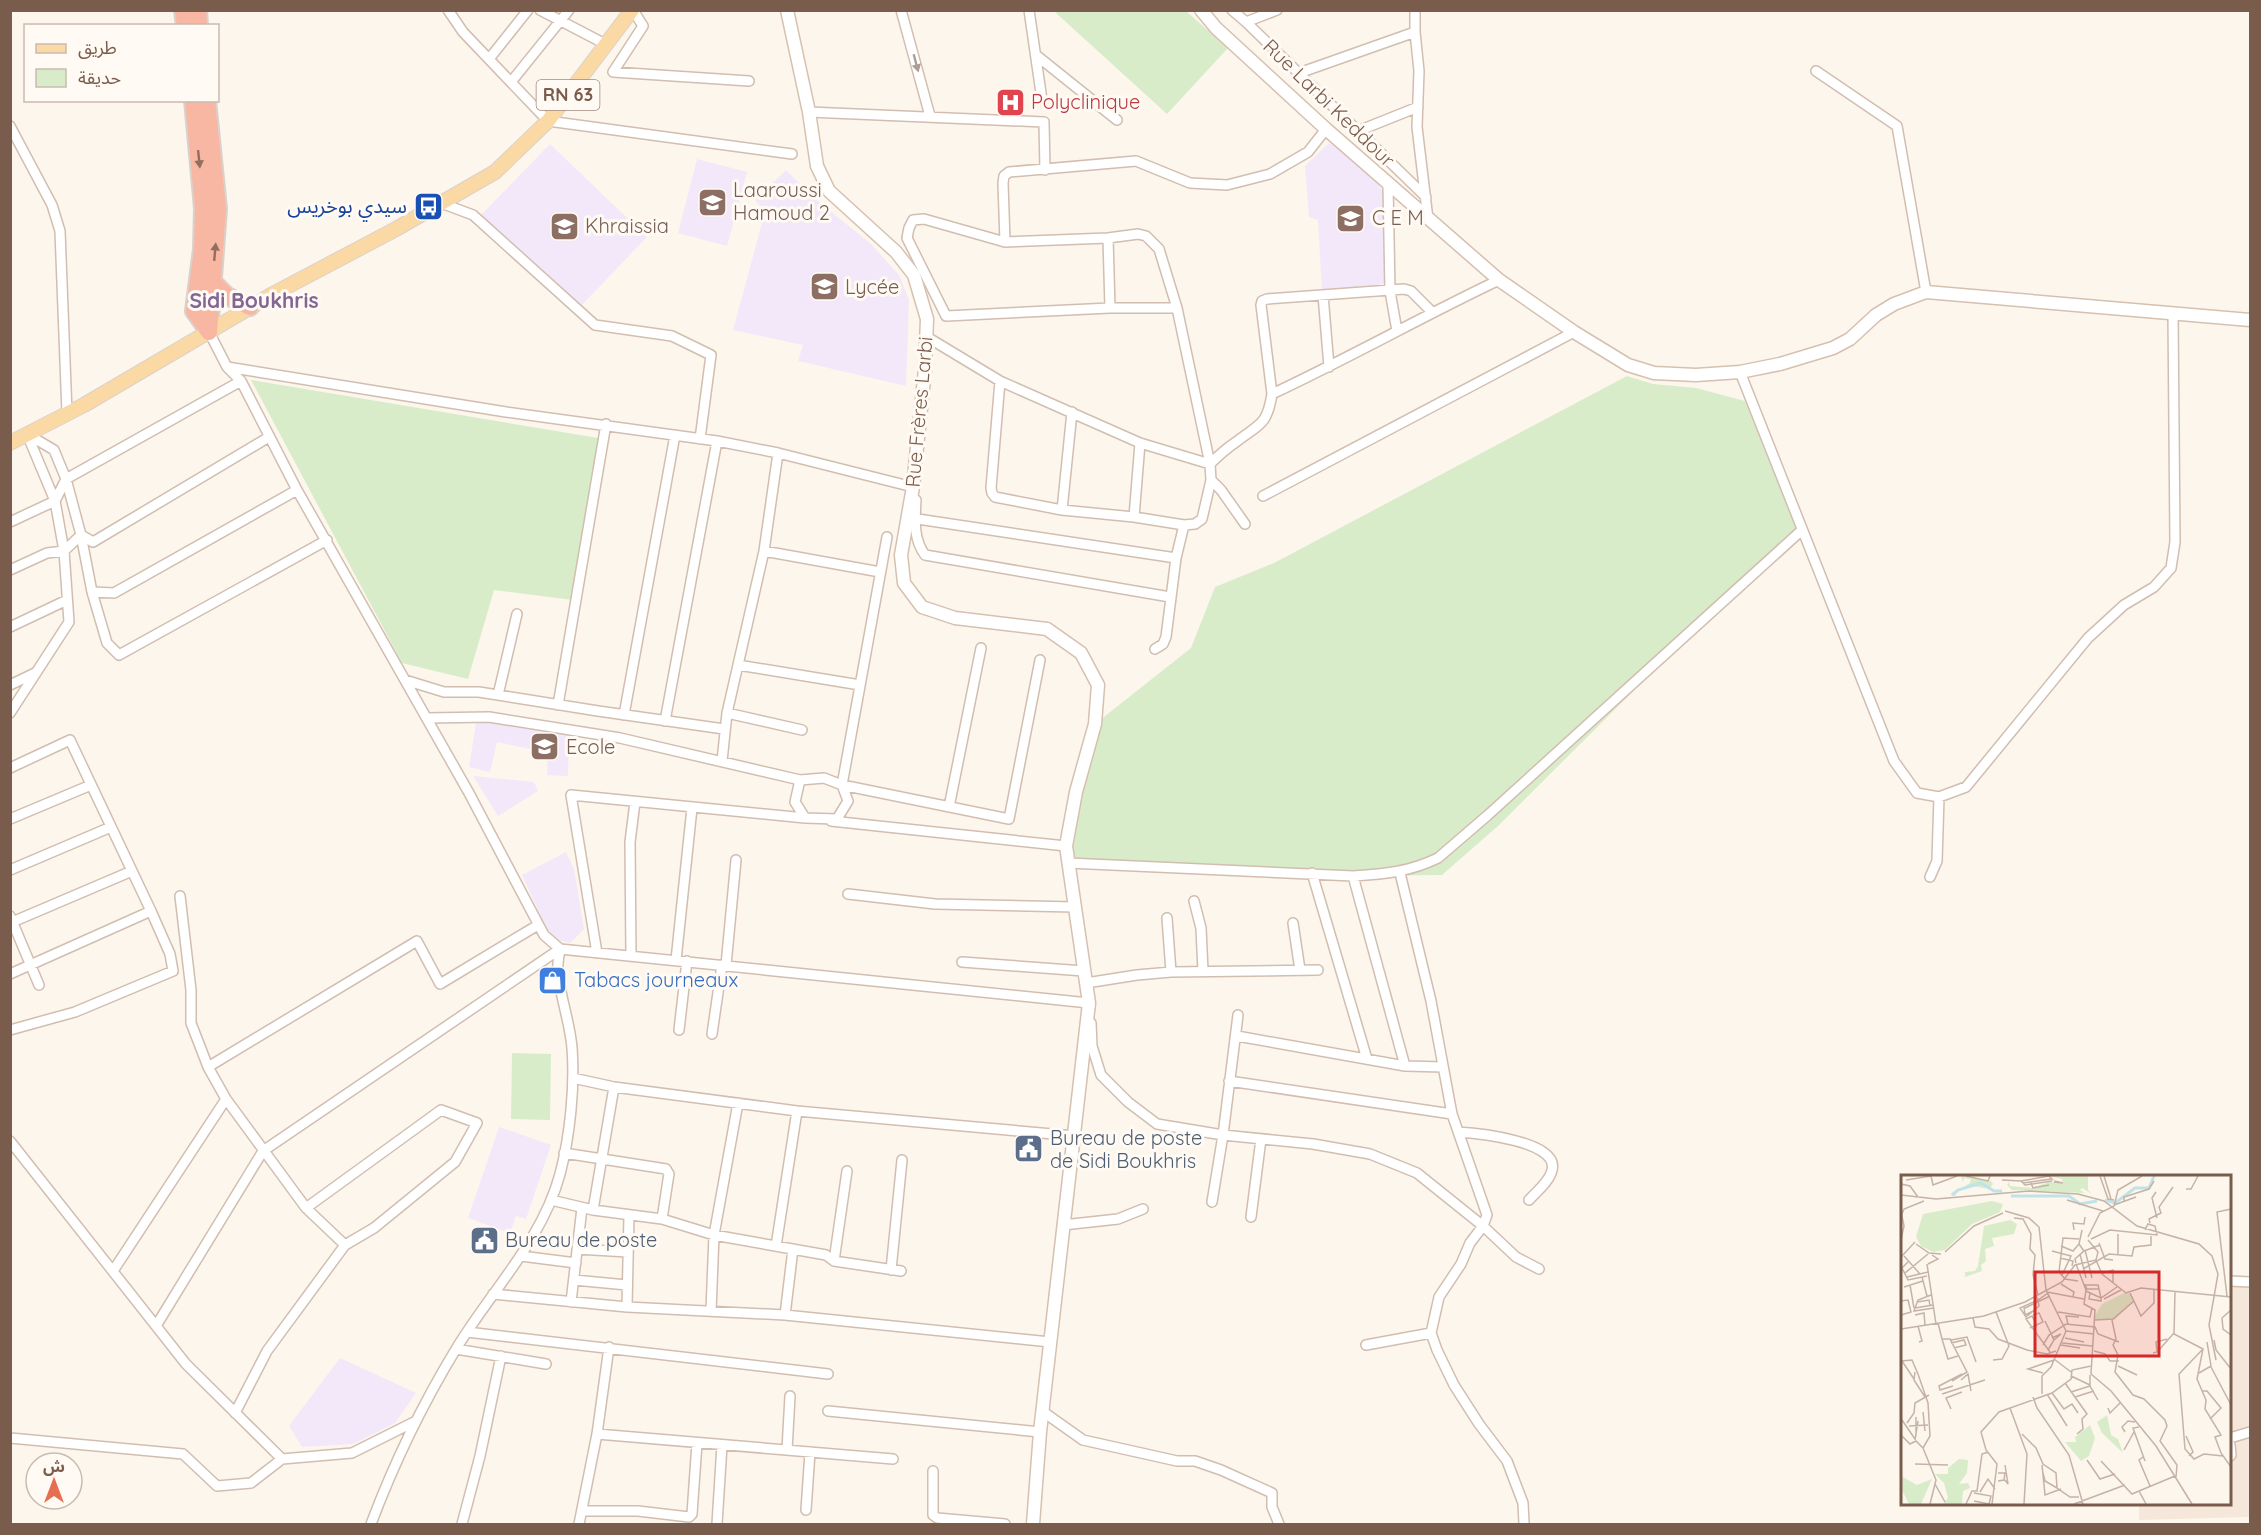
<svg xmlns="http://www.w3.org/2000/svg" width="2261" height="1535" font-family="Quicksand,'Noto Sans Arabic',sans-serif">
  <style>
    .residential { fill: #f5e8da }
    .education { fill: #f3e8fa }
    .green { fill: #d8ecc9 }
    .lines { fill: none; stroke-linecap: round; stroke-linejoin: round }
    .street-casing { stroke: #d1beb0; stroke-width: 12 }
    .secondary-casing { stroke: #d6c0b0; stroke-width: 15 }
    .primary-casing { stroke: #dad1cd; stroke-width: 16 }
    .highway-casing { stroke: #dad1cd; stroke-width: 20 }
    .street { stroke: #fff; stroke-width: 9 }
    .secondary { stroke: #fff; stroke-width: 12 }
    .primary { stroke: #fbd9a5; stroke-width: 14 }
    .highway { stroke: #f7b7a3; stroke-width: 16 }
    .oneway { fill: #af9d94 }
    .oneway2 { fill: #936e5e }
    .labels { text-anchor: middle; stroke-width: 6; stroke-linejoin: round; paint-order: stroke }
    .shield { fill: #fffaf3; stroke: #a28b7f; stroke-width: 1.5 }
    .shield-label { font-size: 18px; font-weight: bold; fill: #7a5c4d }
    .health-label { font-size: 20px; fill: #be3a42; stroke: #fffaf3; text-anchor: start }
    .street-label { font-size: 20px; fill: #7a5c4d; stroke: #fffaf3 }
    .education-label { font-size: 20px; fill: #785e54; stroke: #fffaf3; text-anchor: start }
    .transit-label { font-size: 20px; fill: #164399; stroke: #fffaf3; text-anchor: end }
    .shop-label { font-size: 20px; fill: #366cbe; stroke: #fffaf3; text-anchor: start }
    .service-label { font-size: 20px; fill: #4e5e75; stroke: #fffaf3; text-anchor: start }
    .neighbourhood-label { font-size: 21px; font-weight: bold; fill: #846695; stroke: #fffaf3 }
    .inset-river { fill: none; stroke: #bfe3e8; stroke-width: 3 }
    .inset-road { fill: none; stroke: #c5b3a7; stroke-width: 1.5 }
    .view { fill: #d62828; fill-opacity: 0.15; stroke: #d62828; stroke-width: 3 }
    .inset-edge { fill: none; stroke: #7a5c4d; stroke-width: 3 }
  </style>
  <rect width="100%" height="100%" fill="#fdf6ec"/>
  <path class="residential" d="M2230 1276H2250V1517L2139 1520V1504H2230Z"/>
  <path class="education" d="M1329 143 1336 147 1376 182 1386 195 1393 283 1322 292 1318 220 1309 217 1305 166Z
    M550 144 647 237 579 308 481 215Z
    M697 159 747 172 727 246 678 233Z
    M786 170 812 196 871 244 899 275 909 300 906 386 798 361 803 345 733 330 765 212 755 200Z
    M477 717 569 730 568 776 547 775 548 753 497 742 490 772 469 767Z
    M473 776 534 782 538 791 498 816Z
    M566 852 574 869 584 929 570 943 551 938 522 875Z
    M499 1127 551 1145 526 1219 516 1216 510 1233 468 1218Z
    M340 1358 416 1393 395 1423 353 1444 302 1447 289 1426Z"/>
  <path class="green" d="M1058 11H1186L1228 48 1167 114 1056 13Z
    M1627 376 1653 384 1696 388 1745 401 1797 528 1499 825 1442 875 1353 876 1068 863 1095 724 1191 648 1215 587 1274 563Z
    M251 380 604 439 573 600 494 590 468 679 402 663Z
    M512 1053 551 1054 550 1120 511 1119Z"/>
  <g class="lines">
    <defs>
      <path id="street" d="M448 10 463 32 548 121 792 154
        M540 10 607 45
        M633 10 643 26 613 72 749 81
        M901 10 930 116
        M1029 10 1042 100
        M1232 10 1246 22 1426 197
        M1415 10V32L1419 71 1417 127 1428 219
        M1246 22 1277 10
        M1036 55 1117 120
        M489 59 528 10
        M1816 71 1897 126 1926 292
        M1299 73 1415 32
        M511 82 569 10
        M809 112 1044 122 1045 170
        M10 126 52 205 60 231 67 413
        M1358 131 1418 107
        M1388 184 1390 291 1397 331
        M441 203 473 215 595 325 672 336 711 355 700 439
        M1108 238 1110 308
        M1005 242 1003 183 1004 176 1009 172 1136 161 1190 183 1227 185 1270 174 1308 152 1326 129
        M1323 295 1329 367
        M1177 308 1159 249 1146 236 1138 234 1108 238 1005 242 924 219 913 220 909 228 907 238 946 316 1110 308H1177L1210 464C1218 456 1227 448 1236 442 1259 424 1267 426 1272 394 1349 358 1423 316 1499 280
        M209 332 227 367 241 381 297 490 469 793 544 935 560 949C559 956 557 965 558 972 560 997 570 1022 572 1048 575 1086 570 1136 560 1174 542 1241 491 1291 456 1349 422 1405 394 1463 371 1524
        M927 337 1000 381 1140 443 1210 464 1211 480 1202 519 1195 524 1184 525 1134 517 1062 510 995 497 992 493 991 488 1000 381
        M227 367 506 412 717 441 778 453 913 487
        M1740 372 1894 761 1917 793 1939 797 1966 787 2088 638 2124 605 2154 587 2171 568 2175 542 2173 313
        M1272 394 1261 305 1262 301 1267 299 1404 289 1411 291 1432 312
        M27 434 54 450 66 479 81 535 92 592 107 643 119 655 327 540
        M1211 480 1221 490 1245 524
        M1263 496 1574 332
        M916 500C915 519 913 539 925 555L1170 597
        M1062 510 1072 412
        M1134 517 1140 443
        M911 518 1176 558
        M10 522 55 501 66 479 241 381
        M764 551 880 572
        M10 570 47 553 64 551 81 535 93 542 269 437
        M92 592 114 593 297 490
        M10 627 67 600
        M1155 649 1163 644 1166 637 1176 558 1184 525
        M738 665 860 685
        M405 680 444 692H479L598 711 724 729
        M10 685 35 673
        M498 695 517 614
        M558 705 606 424
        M10 713 69 622 64 551 55 501 27 434
        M727 713 802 730
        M624 715 675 435
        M427 718 489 717 620 738 800 780 824 778 842 785 1009 819 1040 660
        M665 721 717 441
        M722 761 727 713 764 551 778 453
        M10 768 70 740 151 911 10 974
        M949 807 981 648
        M805 818 837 819 848 801 842 785 887 537
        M10 819 91 785
        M831 821 1066 846
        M1068 863 1353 876C1385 874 1409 872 1438 858L1488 815 1802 530
        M10 870 111 827
        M1312 873 1367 1059
        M1400 873 1431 1001 1452 1114 1487 1215 1483 1226 1470 1243 1461 1264 1439 1297 1431 1333 1437 1350 1454 1385 1479 1424 1507 1461 1523 1503 1524 1524
        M1353 876 1405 1066
        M1930 877 1937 861 1939 797
        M848 894 935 904 1075 907
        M180 896 191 990V1023L208 1067 226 1099 306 1208 345 1245 267 1351 235 1413
        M1194 901 1201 928 1203 971
        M10 916 39 985
        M1167 918 1171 972
        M10 923 132 871
        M1293 923 1300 970
        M597 953 571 795 805 818 795 802 800 780
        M631 956 630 842 635 802
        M676 960 692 808
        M962 962 1084 971
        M726 965 736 860
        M1086 983 1137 975 1171 972 1318 970
        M1091 1023 1092 1046 1101 1075 1128 1102 1157 1124 1223 1135 1313 1144 1370 1154 1417 1173 1483 1226 1516 1257 1539 1269
        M10 1030 75 1012 173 971 170 954 151 911
        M679 1030 687 961
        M712 1034 722 965
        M1237 1036 1405 1066 1443 1067
        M208 1067 417 941 440 984 538 925
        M573 1078 614 1087 797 1111 1075 1136
        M1229 1081 1452 1114
        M1458 1132C1475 1133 1560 1141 1552 1170 1550 1181 1536 1192 1529 1200
        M10 1141 186 1364 282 1459
        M564 1153 666 1169 669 1174 668 1180 662 1219
        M551 1200 593 1210 662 1219 714 1235 826 1255 834 1261 901 1271
        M1212 1202 1223 1135 1238 1015
        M306 1208 441 1110 477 1123 455 1162 374 1228 345 1245
        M593 1210 614 1087
        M1251 1217 1261 1139
        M1063 1225 1118 1219 1143 1209
        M776 1246 797 1111
        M577 1249 628 1252
        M521 1256 576 1263
        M834 1261 847 1171
        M891 1270 902 1160
        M113 1271 226 1099
        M574 1280 627 1285
        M2230 1281 2250 1282
        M493 1294 627 1307 785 1315 1050 1342
        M571 1302 582 1208
        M627 1307 629 1215
        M711 1311 714 1235 738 1103
        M785 1315 793 1249
        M156 1326 263 1151 560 949 1089 1003 1090 1006
        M467 1332 828 1374
        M1366 1345 1431 1333
        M456 1349 546 1364
        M828 1411 1040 1432
        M1042 1411 1083 1440 1177 1461H1195L1221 1470 1272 1493V1507L1279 1524
        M597 1434 893 1459
        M10 1438 183 1454 217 1486 251 1483 282 1459 352 1453 414 1422
        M2230 1438 2250 1432
        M2230 1445 2231 1455 2230 1456
        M787 1450 790 1396
        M933 1471V1515L937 1518 1005 1524
        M806 1510 810 1452
        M582 1511H638L689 1517 692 1514 697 1443
        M462 1524 480 1456 501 1356
        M579 1524 597 1434 609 1347
        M717 1524 722 1445"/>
      <path id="secondary" d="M787 10 809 112 817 166 829 191 896 252 914 275 927 319 925 369 913 487 901 555 904 583 922 607 955 618 1047 629 1081 653 1098 685 1095 724 1076 792 1066 846 1089 1003 1040 1432 1033 1524
        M1201 10 1216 28 1326 129 1499 280 1574 332 1628 365 1654 373 1696 375 1740 372 1780 364 1833 348 1850 339 1876 315 1894 304 1926 292 2250 320"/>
      <path id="primary" d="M10 443 84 405 273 294 396 229 495 172 548 121 632 10"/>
      <path id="highway" d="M183 10 185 26
        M198 10 199 26
        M193 100 203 208 202 249 194 311 209 332
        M207 100 218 209 209 332
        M213 282 227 296 250 307"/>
    </defs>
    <use href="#street" class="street-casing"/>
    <use href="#secondary" class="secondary-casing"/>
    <use href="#primary" class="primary-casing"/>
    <use href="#highway" class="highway-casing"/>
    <use href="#street" class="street"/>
    <use href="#secondary" class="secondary"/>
    <use href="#primary" class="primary"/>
    <use href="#highway" class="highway"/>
  </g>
  <defs><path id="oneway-solid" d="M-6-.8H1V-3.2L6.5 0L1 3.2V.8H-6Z" transform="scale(1.5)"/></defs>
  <use class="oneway" href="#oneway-solid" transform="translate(916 63) rotate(75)"/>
  <g class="oneway2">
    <use href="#oneway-solid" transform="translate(199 159) rotate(84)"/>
    <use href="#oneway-solid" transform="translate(215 252) rotate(-85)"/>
  </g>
  <defs>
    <symbol id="hospital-square" viewBox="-11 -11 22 22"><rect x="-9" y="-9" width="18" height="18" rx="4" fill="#e0444e" stroke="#fffaf3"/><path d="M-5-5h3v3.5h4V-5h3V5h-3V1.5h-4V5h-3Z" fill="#fff"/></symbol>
    <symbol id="school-square" viewBox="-11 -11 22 22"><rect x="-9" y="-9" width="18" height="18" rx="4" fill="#8d6e63" stroke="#fffaf3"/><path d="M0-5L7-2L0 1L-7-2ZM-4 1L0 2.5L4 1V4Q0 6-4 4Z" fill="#fff"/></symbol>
    <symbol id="bus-square" viewBox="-11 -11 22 22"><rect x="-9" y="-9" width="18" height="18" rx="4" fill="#1a4fb4" stroke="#fffaf3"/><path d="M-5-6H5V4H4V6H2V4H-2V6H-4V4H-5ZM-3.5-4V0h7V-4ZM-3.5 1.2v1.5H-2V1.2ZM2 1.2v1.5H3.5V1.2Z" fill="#fff"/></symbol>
    <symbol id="shop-square" viewBox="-11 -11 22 22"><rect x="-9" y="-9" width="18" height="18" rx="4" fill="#3f7fe0" stroke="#fffaf3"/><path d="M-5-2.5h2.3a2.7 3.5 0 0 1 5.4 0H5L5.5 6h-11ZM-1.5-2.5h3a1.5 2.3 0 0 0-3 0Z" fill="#fff"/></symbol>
    <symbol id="civic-square" viewBox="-11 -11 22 22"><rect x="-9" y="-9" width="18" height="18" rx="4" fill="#5c6f8a" stroke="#fffaf3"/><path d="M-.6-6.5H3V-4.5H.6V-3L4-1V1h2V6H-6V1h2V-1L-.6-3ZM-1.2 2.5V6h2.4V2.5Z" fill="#fff"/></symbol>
  </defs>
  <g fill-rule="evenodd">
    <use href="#hospital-square" x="994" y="86" width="33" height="33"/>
    <use href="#school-square" x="696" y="186" width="33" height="33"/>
    <use href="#bus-square" x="412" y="190" width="33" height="33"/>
    <use href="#school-square" x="1334" y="202" width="33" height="33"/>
    <use href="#school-square" x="548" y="210" width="33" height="33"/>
    <use href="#school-square" x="808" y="270" width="33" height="33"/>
    <use href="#school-square" x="528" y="730" width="33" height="33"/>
    <use href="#shop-square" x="536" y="964" width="33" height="33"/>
    <use href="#civic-square" x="1012" y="1132" width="33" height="33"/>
    <use href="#civic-square" x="468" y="1224" width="33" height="33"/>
  </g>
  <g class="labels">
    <rect class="shield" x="536.5" y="80" width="63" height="30" rx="4.5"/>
    <g class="shield-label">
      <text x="568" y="101">RN 63</text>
    </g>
    <g class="health-label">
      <text x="1031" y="109">Polyclinique</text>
    </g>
    <g class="street-label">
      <text transform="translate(1329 103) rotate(44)" y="7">Rue Larbi Keddour</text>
      <text transform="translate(919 412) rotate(-85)" y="7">Rue Frères Larbi</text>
    </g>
    <g class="education-label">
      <text x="733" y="197">Laaroussi<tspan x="733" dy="23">Hamoud 2</tspan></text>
      <text x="1372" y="225">C E M</text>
      <text x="585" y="233">Khraissia</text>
      <text x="845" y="294">Lycée</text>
      <text x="566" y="754">Ecole</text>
    </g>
    <g class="transit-label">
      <text x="407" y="213">سيدي بوخريس</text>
    </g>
    <g class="shop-label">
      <text x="574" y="987">Tabacs journeaux</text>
    </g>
    <g class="service-label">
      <text x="1050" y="1145">Bureau de poste<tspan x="1050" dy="23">de Sidi Boukhris</tspan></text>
      <text x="505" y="1247">Bureau de poste</text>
    </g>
    <g class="neighbourhood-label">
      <text x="254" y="308">Sidi Boukhris</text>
    </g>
  </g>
  <g transform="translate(1901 1175)">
    <rect width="330" height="330" fill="#fdf6ec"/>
    <path d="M60 1 90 6 92 9 88 14 72 11 57 16 54 21 49 20 69 8 70 4 63 3 62 7ZM149 1H187V15L191 19 181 13 179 15 184 18 111 15 106 10 108 7 109 11 131 13 148 7 162 8 161 4ZM91 26 102 29 99 37 71 49 44 75 32 77 20 71 15 62 22 39ZM109 45 116 49 113 59 91 63 93 71 84 74 85 86 80 90 81 96 64 102V97L74 96 77 91 83 51ZM223 118 230 119 233 126 213 145 192 144 201 129ZM206 240 210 260 217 264 222 278 201 258 196 247ZM189 250 194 263 188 281 180 286 164 267H175L174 262ZM58 284 67 285 66 298 58 309 67 308 69 313 62 316 61 329H42L47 323 43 308 34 299H47V293ZM0 301 16 310 31 304 20 329H8L0 313Z" fill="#d8ecc9"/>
    <path class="inset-river" d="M51 20 57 15 80 8 93 16H101M110 21H168L179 29 196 26M204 25 214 28 234 13H248L253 1"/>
    <path class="inset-road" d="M30 1 32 10 56 1M65 1 87 6 89 1M199 1 207 24 213 25M203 1 210 24M5 5 30 1M101 5 120 6 124 10 151 6M120 6 148 1 152 5M153 7 162 8 153 6M122 8 150 4M130 8 132 13 148 10M0 9 9 11 17 22M285 14H290L297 1M255 17 251 23 256 43M0 20 35 24 128 16 177 19 203 26 236 51 298 69 311 81 317 99 308 150 315 185M166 25 202 36M223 26V22L248 14 253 6M213 30 235 22M104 36 128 43 138 52 145 115M1 39 3 34 23 26M113 43 122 44 130 59 129 74 134 80 132 100 137 120M249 48 248 44 260 38 258 32 272 12M173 55 172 48 183 49 184 42M181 55 178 69 183 76M187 62 199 38 213 31 217 15 241 1M190 64 209 55 256 60 254 51 247 49 244 55M0 65 3 51 0 36M198 68 204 84 212 85M15 69 28 78 40 79M160 71 172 76 178 69M184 75 191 103M151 76 170 81 161 100M44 77 73 51 102 38M179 79 185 103M217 79V59M3 81 19 99M0 82 14 67M159 83 172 86 171 91M195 85 201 99 225 118 240 113 330 122M7 87 1 93 7 105 26 101M175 88 174 84 183 76 199 70M26 89 35 149M27 89 37 84 31 80M175 89 185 115 183 129 194 135 190 199 210 216 255 271 291 329M182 94 208 79 231 81 233 72 250 70V61M4 98 27 79M202 98 212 95V107M6 102 27 97M21 102 26 121M177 106 164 104 158 97 162 63 178 64M160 109 173 117 172 121M9 110 13 133M3 112 22 106M198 114 197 110H184L186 114H198L200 123 216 112M185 116 200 123V126L188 124 189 118M274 116 273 159 302 174 296 204 305 225 304 234 320 260 314 262 320 278 330 292M146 117 183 124M229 118 240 141 253 128V114M30 120 17 125 13 136 33 133M135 121 137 125 138 131 125 142 119 133 137 125 147 118M326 121 316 37 330 34M203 124 220 115M0 126 7 125 10 137 0 140M16 127 28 125 29 131M123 132 124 140 134 135M14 133 32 130M124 133 149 121M330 135 321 143 322 154 330 160M157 137 189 142 191 133M14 140 23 138 24 150M72 143 74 152 88 154 97 164 126 175 146 179 155 176M194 145 212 144 233 126M211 145 215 164 212 170 217 180 214 197 232 220 243 224 264 245 266 251 259 266 276 290 275 302M144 146 153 165 147 175M37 148 41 164H49L66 197 51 206M167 149 165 141 178 142M17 151 21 166 18 167M136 151 131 141 125 144 149 177M129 153 142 147 138 138 132 140M0 154 83 141 124 127 161 107 174 90 195 85 197 77 187 65M165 156 193 159M151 163 160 159 153 165M164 163 183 167M41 164 47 184 57 181M50 165 66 162 75 187M313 165 315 175 330 194M50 168 63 165 65 170 53 173M161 168 191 171M142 170 148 160 165 149 194 152 197 159 218 167M160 170 179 173M301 175 278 199 284 274 293 284 303 279 322 281M193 176 204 179 209 186H218M257 176 273 158M252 178 256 177 255 167 266 164M153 184 170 197M92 185 101 184 108 171 95 137M0 186 11 185 17 199 27 228 29 261 22 273 15 266 9 269 0 260M1 186 13 204M217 191 236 200M310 192 330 230M14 197 13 205 24 222M142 198 127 194 153 185M298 198 310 191 306 167M189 200V211L197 225M170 201 189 210M60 205 67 199 70 216M164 208 186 239 181 244 182 254 176 259M52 211 39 215 38 211 61 199M301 216H306L320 233 309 244M170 217 189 211M151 218 163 234 171 229 177 238M41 219 84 205M141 219V201L150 192 165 156 145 115M146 219 166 251M132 222 136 233 168 280 182 329M174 222 193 216M109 233 126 279 123 329M207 233 209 238 219 228M50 234 45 223 61 217M22 237 24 256M1 245 14 264M6 248 13 238 14 228 28 220M8 251 27 250M238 252 232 253 244 286M224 257 221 252 227 246 234 247M121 259 135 273 142 289 155 298 156 313 169 322H178M15 261V242M285 261 292 277 288 281M14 265 17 246M22 273 35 305 29 329M223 275 233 257M242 282 238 285 249 311M186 285 199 304 214 299M200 286 231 319 238 316 245 329M14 289 47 290M141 290 144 320 160 314M142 298 144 306 156 313M104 305 107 309 104 290M97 306 103 305 104 298H97M34 309 44 327M238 316 274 301M79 317 87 304 94 314M73 318 90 321 88 329 73 326M65 329 71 316H76L81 279 87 277M91 329 96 289 85 275 80 257 98 237 151 218 170 204 171 195 190 191M173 329 224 310"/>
    <path class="view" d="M134 97H258V181H134Z"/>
    <rect width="330" height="330" class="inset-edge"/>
  </g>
  <rect width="2261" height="1535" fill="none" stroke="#7a5c4d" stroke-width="24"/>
  <rect x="24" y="24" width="195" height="78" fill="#fffaf3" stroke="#cabbb1" stroke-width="1.5"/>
  <rect x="36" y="44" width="30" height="9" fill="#fbd9a5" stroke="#cabbb1" stroke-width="1.5"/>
  <text x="78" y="54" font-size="18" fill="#7a5c4d">طريق</text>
  <rect x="36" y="69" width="30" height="18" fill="#d8ecc9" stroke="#cabbb1" stroke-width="1.5"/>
  <text x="78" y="84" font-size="18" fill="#7a5c4d">حديقة</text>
  <g transform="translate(54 1481)"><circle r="28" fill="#fffaf3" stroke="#cabbb1" stroke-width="1.5"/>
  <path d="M0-4.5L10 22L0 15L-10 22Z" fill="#e76f51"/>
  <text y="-9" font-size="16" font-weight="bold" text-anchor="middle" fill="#7a5c4d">ش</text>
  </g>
</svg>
